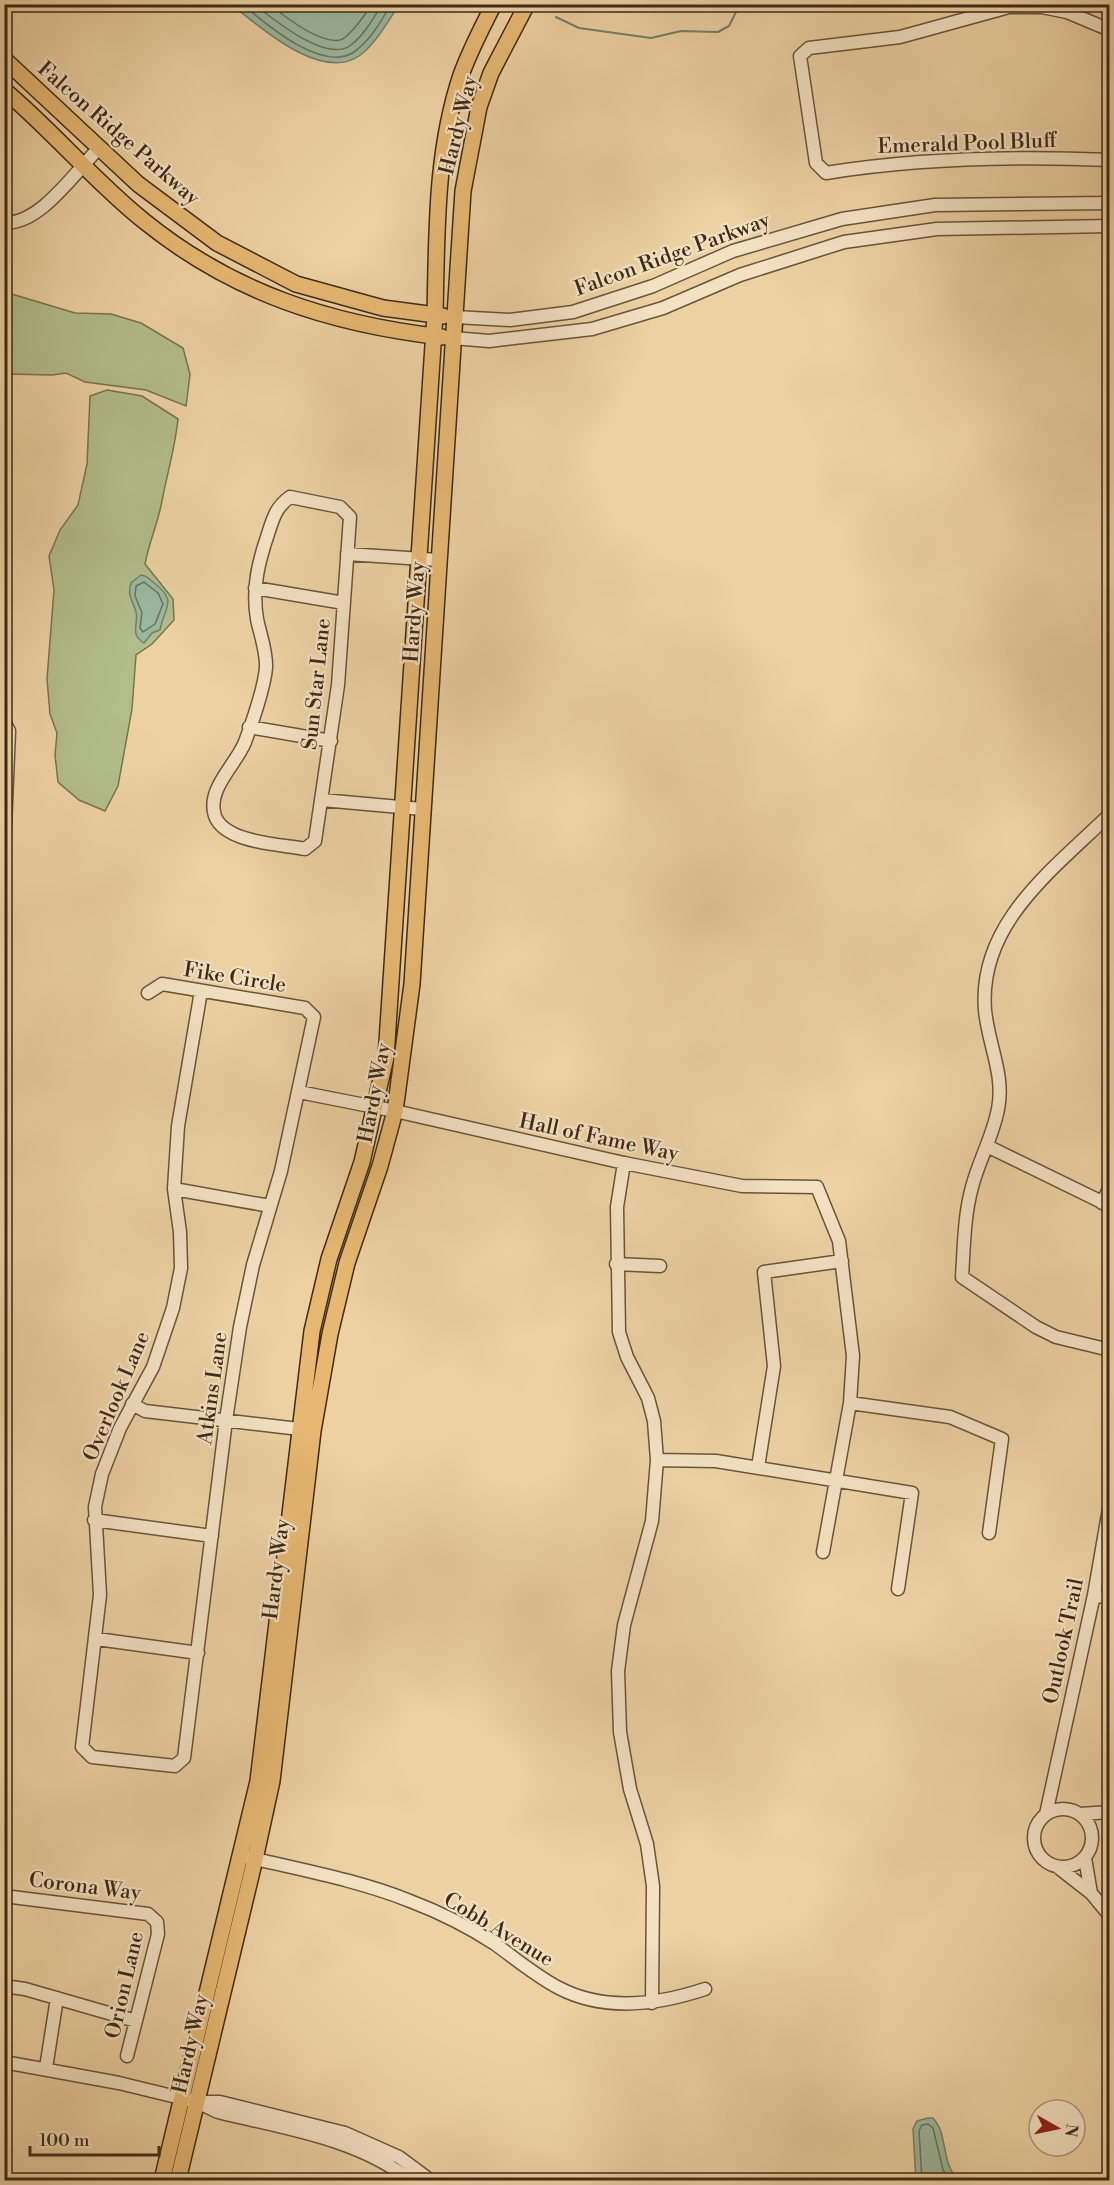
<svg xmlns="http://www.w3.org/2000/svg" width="1114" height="2185" font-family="'Libre Bodoni',serif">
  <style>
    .green { fill: #b2bd8a; stroke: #787450; stroke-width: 1.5 }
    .water { fill: #9ab8a0; stroke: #757f69; stroke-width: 1.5 }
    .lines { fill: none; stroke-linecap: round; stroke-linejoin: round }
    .shore { stroke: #6c715b; stroke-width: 1.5 }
    .stream { stroke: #757f69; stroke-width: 2 }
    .minor-casing { stroke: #6a5439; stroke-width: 15 }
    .major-casing { stroke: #3e2a16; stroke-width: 18 }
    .minor { stroke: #f3e1c3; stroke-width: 12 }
    .major { stroke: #e6b872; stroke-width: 15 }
    .labels { text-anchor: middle; stroke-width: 4.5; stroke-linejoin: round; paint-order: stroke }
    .street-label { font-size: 21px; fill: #3e2a16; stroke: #f3e1c3 }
  </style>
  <rect width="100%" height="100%" fill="#edd1a3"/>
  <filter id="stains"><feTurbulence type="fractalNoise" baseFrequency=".00333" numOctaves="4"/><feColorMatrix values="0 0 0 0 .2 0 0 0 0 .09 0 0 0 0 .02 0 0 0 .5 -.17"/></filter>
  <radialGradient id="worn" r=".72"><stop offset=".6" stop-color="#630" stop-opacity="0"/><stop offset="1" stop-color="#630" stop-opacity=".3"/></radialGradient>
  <path class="green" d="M5 292 75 313 111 314 141 323 183 348 190 374 186 406 146 390 85 382 66 373 52 375 5 374Z
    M107 390 142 396 178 419C175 448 167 474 162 501 158 523 149 542 145 564L173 599 174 620 152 644 136 655 132 709 118 786 105 811 79 800 58 782 55 755 57 733 50 714 47 679 54 590 49 556 60 530 78 505 87 464 90 396Z"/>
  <path class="water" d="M232 5H399C388 21 375 45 359 56 321 82 260 27 232 5Z
    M141 575C148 576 148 578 153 582 179 602 164 607 160 630L152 633 144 643C129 634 139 624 136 612 133 600 127 597 131 583Z
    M928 2118H933C949 2135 940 2164 959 2180H916L913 2129 917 2121Z"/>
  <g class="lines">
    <path class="shore" d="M242 4C266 24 322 73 354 52 370 41 382 20 391 4
      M254 4C273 19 327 64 351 45 364 35 374 18 382 4
      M269 4C285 17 319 44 340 40 349 38 367 12 372 4
      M144 582 158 593 163 604 155 624 143 632 140 628 142 613 135 596 136 586Z
      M922 2180 919 2131 922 2125 928 2124 933 2128 943 2170 950 2180"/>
    <path class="stream" d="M556 17 579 28 651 38 681 31 718 32 729 26 740 4
      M4 19H5"/>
    <defs>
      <path id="minor" d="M1110 30 1067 12 1042 7H1009L900 37 809 48 800 56 816 163 826 173C920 158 1014 156 1110 160
        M4 222C38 227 76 171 99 148
        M455 317 510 320 573 312 653 286 733 251 842 219 935 205 1110 203
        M453 338 489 341 592 329 663 308 740 275 844 242 937 229 1110 226
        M290 497 340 507 350 517 338 685 315 841 305 849C280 844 225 843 215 816 206 789 236 765 245 742 252 723 264 688 266 668 267 652 260 634 257 619 252 589 258 563 268 534 273 518 276 507 290 497Z
        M347 554 438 560
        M255 588 344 603
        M4 721 9 731 4 850
        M249 727 331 741
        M322 800 422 809
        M1110 814C1054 869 978 923 985 1010 988 1044 1005 1075 998 1109 993 1136 979 1160 972 1187 964 1216 964 1247 962 1277L1036 1327 1056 1337 1110 1350
        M148 993 162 984 305 1008 314 1017 281 1171 253 1265 240 1327 226 1420 184 1758 175 1766 92 1757 82 1747 100 1595 95 1507 102 1474 120 1428 153 1367 173 1308 181 1268 180 1232 174 1189 178 1126 201 991
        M299 1092 395 1111 624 1163 742 1186 817 1187 839 1241 853 1356 850 1403 823 1552
        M987 1146 1110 1206
        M624 1163 617 1207 619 1332 627 1357 648 1398 654 1421 657 1460 652 1521 624 1625 618 1671 620 1732 630 1789 647 1844 653 1886 652 2003
        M174 1189 270 1206
        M1102 1203 1110 1187
        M616 1264 660 1266
        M850 1403 950 1417 1002 1439 989 1533
        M132 1404 145 1411 308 1430
        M657 1460 716 1461 912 1493 898 1589
        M758 1467 774 1366 764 1272 842 1261
        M94 1520 212 1536
        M1094 1595 1110 1598
        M97 1639 198 1653
        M1034 1838a29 29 0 1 1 58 0a29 29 0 1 1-58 0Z
        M1046 1814 1094 1595 1110 1503
        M1080 1814 1110 1812
        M239 1855C296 1869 355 1879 410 1901 439 1912 469 1927 495 1944 516 1959 536 1976 559 1988 605 2012 657 2005 705 1989
        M1085 1858 1091 1893
        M1059 1868 1091 1893 1110 1916
        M4 1896 148 1914 157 1922 158 1934 127 2056
        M4 1986 25 1989 136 2021
        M4 2062 119 2083 197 2102H220L345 2133 399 2157 430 2180
        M46 2068 57 1998
        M201 2104 218 2112C282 2128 357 2138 410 2180"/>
      <path id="major" d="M4 59 138 184 217 243 296 284 383 308 443 316
        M4 90C53 131 94 181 144 221 233 293 330 324 442 337
        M162 2180 258 1781 312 1331 329 1259 362 1162 386 1057 435 315C437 234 435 153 461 75 470 51 482 27 494 4
        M178 2180 255 1859 272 1781 313 1431 330 1334 347 1263 380 1166 395 1111 412 984 463 191 479 107 491 73 527 4"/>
    </defs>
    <use href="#minor" class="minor-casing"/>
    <use href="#major" class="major-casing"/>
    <use href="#minor" class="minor"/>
    <use href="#major" class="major"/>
  </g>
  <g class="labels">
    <g class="street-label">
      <text transform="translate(458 125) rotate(-76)" y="7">Hardy Way</text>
      <text transform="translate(119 133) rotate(41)" y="7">Falcon Ridge Parkway</text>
      <text transform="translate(967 143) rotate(-2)" y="7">Emerald Pool Bluff</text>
      <text transform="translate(672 254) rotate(-20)" y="7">Falcon Ridge Parkway</text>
      <text transform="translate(414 612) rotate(-86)" y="7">Hardy Way</text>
      <text transform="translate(316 684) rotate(-84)" y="7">Sun Star Lane</text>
      <text transform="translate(235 977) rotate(9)" y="7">Fike Circle</text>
      <text transform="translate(374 1093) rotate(-79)" y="7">Hardy Way</text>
      <text transform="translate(599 1137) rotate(12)" y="7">Hall of Fame Way</text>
      <text transform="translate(212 1388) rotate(-82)" y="7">Atkins Lane</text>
      <text transform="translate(116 1396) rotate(-67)" y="7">Overlook Lane</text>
      <text transform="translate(276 1569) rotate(-83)" y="7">Hardy Way</text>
      <text transform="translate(1063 1641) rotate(-78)" y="7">Outlook Trail</text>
      <text transform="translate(85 1886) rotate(7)" y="7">Corona Way</text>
      <text transform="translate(499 1929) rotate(31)" y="7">Cobb Avenue</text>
      <text transform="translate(124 1985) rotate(-77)" y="7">Orion Lane</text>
      <text transform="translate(190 2044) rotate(-77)" y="7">Hardy Way</text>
    </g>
  </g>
  <rect width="1114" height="2185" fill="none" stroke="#edd1a3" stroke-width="24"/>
  <rect x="6" y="6" width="1102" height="2173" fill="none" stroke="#3e2a16" stroke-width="3"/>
  <rect x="12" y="12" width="1090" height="2161" fill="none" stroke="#3e2a16" stroke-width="1.5"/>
  <g transform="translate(1057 2128) rotate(99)"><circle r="28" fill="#f3e1c3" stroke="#ab987e" stroke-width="1.5"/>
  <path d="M0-4.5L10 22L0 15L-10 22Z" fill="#8f2418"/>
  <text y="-9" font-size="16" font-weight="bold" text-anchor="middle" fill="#3e2a16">N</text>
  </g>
  <path d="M30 2146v9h129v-9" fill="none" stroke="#3e2a16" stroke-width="3"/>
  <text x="39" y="2146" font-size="18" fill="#3e2a16" stroke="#f3e1c3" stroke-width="4.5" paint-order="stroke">100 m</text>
  <rect width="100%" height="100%" filter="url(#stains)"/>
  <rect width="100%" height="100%" fill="url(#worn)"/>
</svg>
